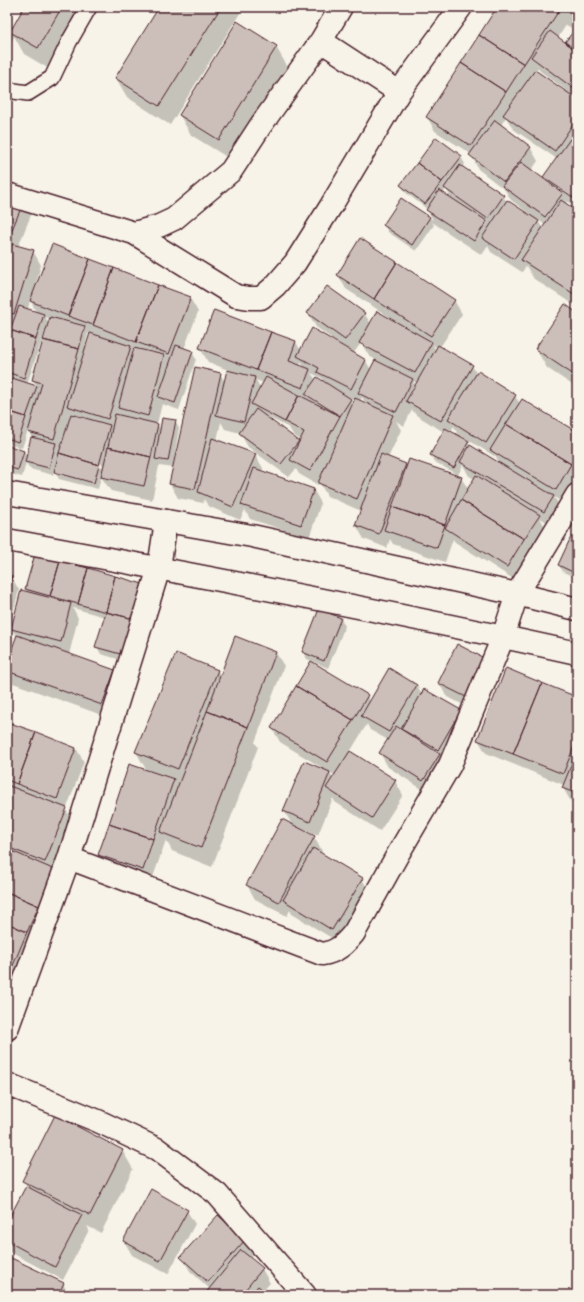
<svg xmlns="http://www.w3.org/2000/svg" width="584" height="1302" font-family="'Balsamiq Sans',sans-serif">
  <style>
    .shadow { fill: #0003; fill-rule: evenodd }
    .building { fill: #ccbfb9; stroke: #4a1f2b }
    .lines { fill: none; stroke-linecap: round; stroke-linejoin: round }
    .lane-casing { stroke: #4a1f2b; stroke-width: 18 }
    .street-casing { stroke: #4a1f2b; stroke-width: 25 }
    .highway-casing { stroke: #4a1f2b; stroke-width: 25 }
    .lane { stroke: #f7f3e8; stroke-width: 15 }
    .street { stroke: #f7f3e8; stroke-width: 22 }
    .highway { stroke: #f7f3e8; stroke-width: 22 }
  </style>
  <rect width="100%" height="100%" fill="#f7f3e8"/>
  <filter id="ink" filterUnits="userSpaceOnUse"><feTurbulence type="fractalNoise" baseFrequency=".025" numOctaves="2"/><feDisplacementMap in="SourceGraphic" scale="8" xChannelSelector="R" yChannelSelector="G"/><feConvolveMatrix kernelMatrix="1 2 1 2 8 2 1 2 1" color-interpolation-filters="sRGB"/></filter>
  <g filter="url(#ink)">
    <path class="shadow" d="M25 7H87L51 70 24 54 14 36 7 50V17L13 27Z
      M161 7H240L242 10 170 125 127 97 116 78Z
      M498 7H577V18L571 28 566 25 558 38 565 44 577 28 576 145 577 208 565 200 569 207 577 212V307L534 279 526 266 522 272 491 252 488 246 482 255 432 222 434 225 416 251 388 232 384 225 401 199 433 220 427 209 405 192 401 185 461 157 465 164 462 168 503 196 507 202 530 216 531 215 511 200 505 190 478 169 471 154 435 131 427 117ZM538 68 540 71 566 90 565 92 536 71ZM506 117 513 129 557 159 544 177 549 184 531 171 538 161 530 147 501 125ZM446 189 452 199 443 193ZM537 219 545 225 543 229Z
      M276 47 287 66 230 159 191 135 180 116Z
      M7 183 35 205 18 247 33 251 41 265 36 283 190 298 198 312 184 349 192 352 196 359 179 410 162 404 157 424 161 430 175 421 179 428 173 466H174L220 374 225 382 228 370 208 362 200 348 296 342 301 351 340 346 341 345 316 327 308 313H364L371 324 394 322V320L346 289 338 275 454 300 462 314 440 347 472 366 477 374 515 396 520 404 577 434V482L564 503 554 497 562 510 552 525 540 518 547 530 515 580 455 542 453 539 445 562 393 544 390 539 387 548 364 539 356 525 361 511 327 496 319 482 318 485 299 474 296 469 289 477 248 447 240 433 225 429 221 422 217 440 255 455 263 468 262 472 313 489 321 503 309 538 250 519 245 510 240 520 208 506 204 499 203 503 178 498 170 484 174 468 159 466 152 500 111 491 101 477 98 489 59 479 54 470 53 475 30 469 26 463 22 477 7 473V446L24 451 27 457 32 437 28 430 22 448 7 443V394L8 395 13 380 7 378V335L9 339 14 325 7 323ZM30 300 37 313 28 309ZM45 317 50 319 49 323ZM45 331H47L33 380 38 388 27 384ZM88 333 90 334 87 346H85ZM361 343 369 356 376 360 371 370 366 361 353 354ZM433 345 438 348 436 351ZM301 362 305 368 300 366ZM311 373 322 378 324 383 316 380ZM256 380 264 383 261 389ZM413 381 418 384 416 387ZM349 397 355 401 353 405ZM362 397 366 404 360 401ZM412 410 416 415 444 432 431 455 435 462 458 475 463 465 469 476 475 479 469 490 461 478 407 467 405 465 388 458 401 430 396 421 404 426ZM266 416 289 428 294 436 302 440 299 444 266 417ZM454 426 457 433 494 456 495 455 500 464 471 447 468 442 450 432ZM70 455 104 465 103 467 70 457Z
      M577 314V388L547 368 536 349Z
      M577 540V578L563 572 559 565Z
      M7 575 11 576 19 590 7 635Z
      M143 584 128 662 101 654 97 647 105 617 73 608 78 618 69 655 114 671 122 685 110 718 13 683 7 673V665L17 637 12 629 28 593 26 589Z
      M319 611 341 619 345 626 328 668 307 659 303 652Z
      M457 646 474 710 447 697 439 683Z
      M276 653 284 666 255 742 258 747 212 867 172 851 166 840 151 883 107 868 99 855 147 771 136 752 217 670 221 677Z
      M417 685 422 695 424 690 460 711 431 795 388 767 380 753 388 740 370 730 367 724 350 752 395 781 403 795 380 831 335 802 333 798 318 835 302 829V831L314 837 322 851 320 854 362 879 370 893 340 943 292 914 290 910 287 916 255 899 247 885 293 826 284 811 324 769 280 742 272 728 367 696 370 701ZM330 772 335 776 333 779Z
      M577 699V808L574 807 563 788 564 785 486 753 478 740Z
      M7 723 76 748 84 762 66 810 77 828 7 997Z
      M122 1150 133 1169 101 1233 87 1226 89 1230 63 1280 8 1251 7 1249V1224L27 1186 24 1181Z
      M187 1211 195 1224 168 1274 132 1255 124 1241Z
      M245 1241 253 1254 249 1258 262 1269 270 1283 263 1291 267 1295H205L210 1289 190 1271 182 1257Z
      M7 1257 63 1284 69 1295H7Z
      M134 1291 139 1295H131Z"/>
    <path class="building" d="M24 7H62L38 48 10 32Z
      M159 7H221L159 106 115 78Z
      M497 7H556L560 9 524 64 479 35Z
      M237 21 277 46 219 140 179 115Z
      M577 27V51L565 42Z
      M550 31 577 51V91L531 57Z
      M479 35 524 64 506 92 461 63Z
      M461 63 506 92 471 146 426 117Z
      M535 70 577 99V118L555 151 503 115Z
      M495 120 531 147 504 182 469 155Z
      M436 137 462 156 442 182 417 163Z
      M570 139 577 144V200L543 177Z
      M521 162 563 193 545 217 502 186Z
      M417 163 442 182 425 204 400 185Z
      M460 165 504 195 488 219 444 188Z
      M7 182 28 191 9 237 7 236Z
      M439 190 487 221 474 241 426 210Z
      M401 198 430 217 412 245 383 225Z
      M507 200 539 221 514 259 482 238Z
      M561 200 577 211V296L521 260Z
      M360 238 397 262 374 299 337 275Z
      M12 244 34 250 14 314 7 312V259Z
      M52 244 90 259 68 316 30 301Z
      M90 259 114 268 93 325 68 316Z
      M397 262 455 300 431 336 374 299Z
      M114 268 158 285 136 342 93 325Z
      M158 285 191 297 169 354 136 342Z
      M327 286 365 313 345 340 307 313Z
      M565 304 577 313V377L535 349Z
      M19 306 44 314 36 339 10 330Z
      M214 310 271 332 256 370 199 348Z
      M377 311 432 342 415 373 359 343Z
      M50 317 85 326 79 349 43 340Z
      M312 328 366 360 351 389 317 372 319 368 297 356Z
      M10 330 36 339 24 378 7 372V341Z
      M271 332 296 341 289 361 310 369 303 388 256 370Z
      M90 333 131 346 108 419 67 406Z
      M43 340 79 349 54 439 28 432 42 383 32 380Z
      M176 345 193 351 175 403 158 397Z
      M438 345 473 365 441 421 406 401Z
      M134 348 164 355 148 416 118 408Z
      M375 360 413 379 396 412 358 393Z
      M195 367 221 373 195 489 169 484Z
      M227 370 255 377 244 422 216 415Z
      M478 371 516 395 486 443 448 419Z
      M266 377 299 395 285 422 251 404Z
      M317 377 351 399 340 416 305 394Z
      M12 378 37 386 26 417 7 411V394Z
      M299 395 340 416 310 471 290 460 304 432 285 422Z
      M355 398 393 415 357 499 318 483Z
      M522 399 577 432V455L571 464 506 424Z
      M256 409 299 441 281 464 239 433Z
      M7 411 26 417 18 442 7 438Z
      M71 414 110 425 99 465 59 453Z
      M115 414 158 424 151 457 108 447Z
      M162 418 176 420 168 461 155 459Z
      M506 424 571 464 556 490 490 450Z
      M445 428 469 441 454 468 430 455Z
      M31 437 56 443 49 468 25 462Z
      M212 438 256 454 233 507 198 492Z
      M7 445 24 451 18 470 7 467Z
      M470 445 554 496 544 512 460 462Z
      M108 447 151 457 144 486 101 477Z
      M59 453 99 465 94 483 54 472Z
      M381 454 406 464 379 534 355 525Z
      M409 459 462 477 445 525 392 507Z
      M254 468 314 489 301 525 241 505Z
      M476 475 540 515 524 539 461 500Z
      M461 500 524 539 507 567 445 528Z
      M392 507 445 525 437 548 384 530Z
      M571 537 577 539V574L558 565Z
      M35 554 60 561 50 596 25 589Z
      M60 561 88 568 78 604 50 596Z
      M88 568 115 576 106 612 78 604Z
      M7 574 12 576 7 593Z
      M115 576 143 584 134 619 106 612Z
      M21 590 71 603 61 642 11 629Z
      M319 609 341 618 324 661 302 652Z
      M106 612 134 619 124 655 95 647Z
      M17 635 115 670 102 705 7 671V662Z
      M235 636 276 652 248 727 207 711Z
      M457 644 484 658 466 697 438 683Z
      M176 653 218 670 178 769 135 752Z
      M311 661 368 695 353 720 296 686Z
      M389 668 417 685 389 732 361 716Z
      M506 668 542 683 513 754 477 740Z
      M542 683 577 697V739L563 774 513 754Z
      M296 686 353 720 327 762 271 728Z
      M424 689 461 710 438 750 401 729Z
      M207 711 248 727 201 848 160 832Z
      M7 722 36 732 17 784 7 780Z
      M396 726 440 754 423 781 379 753Z
      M36 732 76 748 57 799 17 784Z
      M350 751 396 780 372 818 326 788Z
      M577 751V794L562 788Z
      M304 761 330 772 310 822 283 811Z
      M129 764 174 779 153 839 109 824Z
      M7 785 67 808 45 862 7 847Z
      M282 819 315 836 279 902 246 885Z
      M109 824 153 839 143 870 98 855Z
      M313 848 363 878 332 930 283 900Z
      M7 849 55 870 39 906 7 892Z
      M7 892 39 906 27 932 7 923Z
      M7 923 27 932 7 980Z
      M55 1115 123 1150 90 1215 22 1181Z
      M26 1186 82 1215 55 1267 7 1241V1222Z
      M151 1189 188 1210 160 1261 123 1241Z
      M218 1215 245 1240 208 1282 180 1257Z
      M241 1250 263 1268 241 1295H204Z
      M7 1256 64 1283 58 1295H7Z
      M258 1286 269 1295H250Z"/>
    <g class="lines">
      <defs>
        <path id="lane" d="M7 90 28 93 52 78 69 42 89 7"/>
        <path id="street" d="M321 41 399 92
          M7 194 134 233 236 296 249 298H261L275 286 295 263 331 206 399 92 461 7
          M134 233 159 226 174 219 231 171 261 125 321 41 341 7
          M69 858 322 954C337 952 345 944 354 933L398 854 450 765 503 637 517 594 577 495
          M7 1029 69 858 159 568 166 521
          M7 1084 98 1121 157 1149 217 1194 305 1295"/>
        <path id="highway" d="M7 493 252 536 517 594 577 609
          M7 540C197 575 388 611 577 653"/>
      </defs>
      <use href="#lane" class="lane-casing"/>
      <use href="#street" class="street-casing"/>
      <use href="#highway" class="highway-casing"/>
      <use href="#lane" class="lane"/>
      <use href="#street" class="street"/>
      <use href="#highway" class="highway"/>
    </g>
  </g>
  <rect width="584" height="1302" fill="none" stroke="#f7f3e8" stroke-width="24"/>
  <rect x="12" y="12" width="560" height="1278" fill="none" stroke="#4a1f2b" stroke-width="1.5" filter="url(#ink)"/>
</svg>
